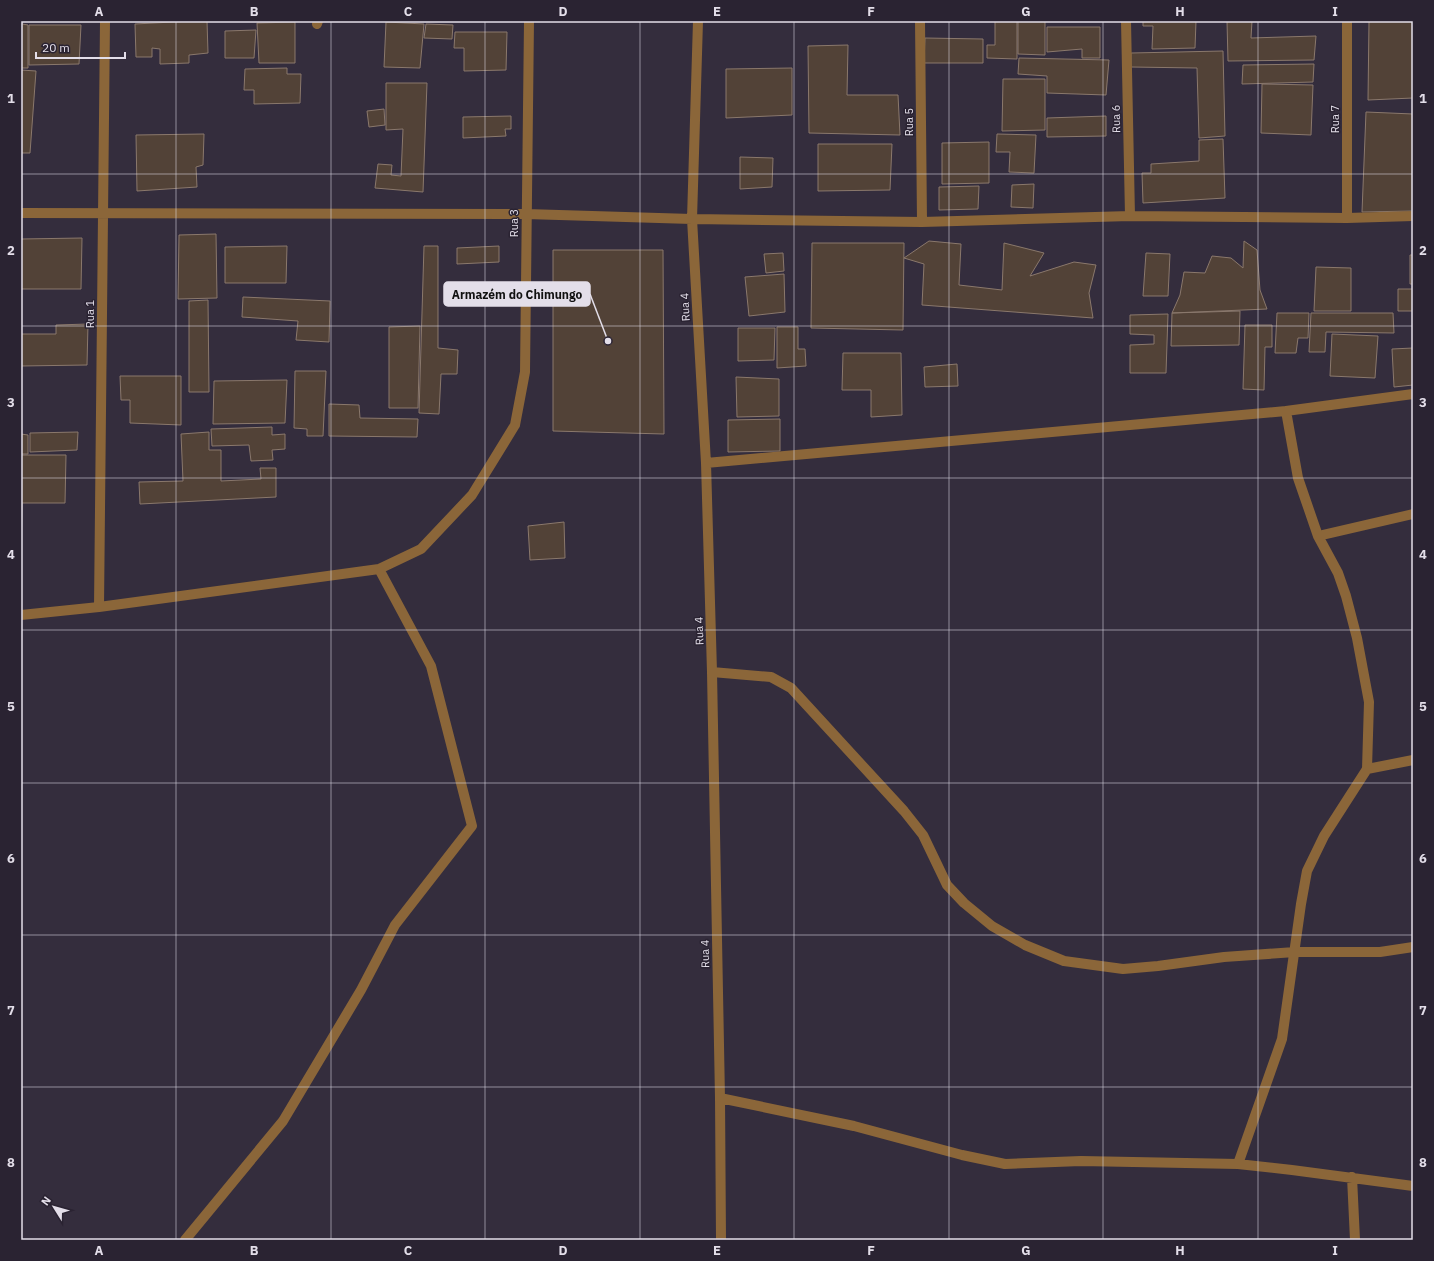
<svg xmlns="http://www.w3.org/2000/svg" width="1434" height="1261" font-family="'IBM Plex Sans',sans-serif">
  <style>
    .building { fill: #524237; stroke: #8a786c }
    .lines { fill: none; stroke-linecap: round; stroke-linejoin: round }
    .minor { stroke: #8b6639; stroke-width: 10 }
    .grid { fill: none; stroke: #e3dee9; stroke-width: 1; stroke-opacity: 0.55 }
    .labels { text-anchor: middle; stroke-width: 3; stroke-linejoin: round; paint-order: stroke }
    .street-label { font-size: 11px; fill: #e3dee9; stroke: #2a2332 }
    .leader { fill: none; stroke: #e3dee9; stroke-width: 1.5 }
    .callout-dot { fill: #e3dee9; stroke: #2a2332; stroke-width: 1.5 }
    .callout { fill: #e3dee9; stroke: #e3dee9; stroke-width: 1.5 }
    .callout-label { font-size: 12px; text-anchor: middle; font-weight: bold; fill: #111 }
    .neatline { fill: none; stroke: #e3dee9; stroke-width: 1.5 }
    .grid-label { font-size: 13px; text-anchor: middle; font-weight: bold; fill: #e3dee9 }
  </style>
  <rect width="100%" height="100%" fill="#342d3d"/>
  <path class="building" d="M21 21H22V24L28 25V68H21Z
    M191 21H207L208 53 189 55V63L160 64V49L152 48V57H136L135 24Z
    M995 21H1017V59L987 58V45H995Z
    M1018 21H1045V55L1018 54Z
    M1143 21H1196L1195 48 1152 49 1153 26H1143Z
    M1227 21H1252L1251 38 1316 36 1314 60 1228 61Z
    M1369 21H1413V98L1368 100Z
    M295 22V63H259L257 23Z
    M386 22 424 24 420 68 384 67Z
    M426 24 453 25 452 39 424 38Z
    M29 25H81L79 64 29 65Z
    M1047 27H1100V58H1082V49L1047 52Z
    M256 30 254 58H225V31Z
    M455 32H507L506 70 464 71V48H454Z
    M925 38 983 39V63H924Z
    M848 45 847 95H898L900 135 809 133 808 46Z
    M1223 51 1225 136 1199 138 1197 68 1131 67V53Z
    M1019 58 1109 60 1106 95 1047 93V76L1018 74Z
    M1314 64 1313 82 1242 84 1243 65Z
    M287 68V74H301L300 103 254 104V90H244L245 69Z
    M792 68V115L726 118V69Z
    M21 70 36 71 30 153H21Z
    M1003 79H1045V130L1002 131Z
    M386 83H427L423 192 375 188 378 164 392 165 391 175 401 176 403 129 386 130Z
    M1262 84 1313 85 1311 135 1261 133Z
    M384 109 385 125 369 127 367 111Z
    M1366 112 1413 114V211L1362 212Z
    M511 116V129H505L506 136 463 138V117Z
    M1106 116V136L1047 137V118Z
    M204 134 203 165 196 167 197 187 137 191 136 135Z
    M997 134 1036 135 1034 173 1009 172 1010 152H996Z
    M1223 139 1225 198 1143 203 1142 173H1151V164L1199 161V140Z
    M989 142V183L942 184V143Z
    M818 144H892L890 190 818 191Z
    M740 157 773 158 772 187 740 189Z
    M1034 184 1033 208 1011 207 1012 185Z
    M979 186 978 209 939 210V187Z
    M216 234 217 298 178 299 179 235Z
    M82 238 81 289H21V239Z
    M929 241 961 244 959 285 1002 290 1004 243 1044 253 1030 276 1074 262 1096 265 1089 293 1093 318 922 305 924 264 904 258Z
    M1244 241 1257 250 1260 290 1267 309 1172 313 1180 295 1184 272 1205 273 1212 256 1231 258 1243 268Z
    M812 243H904L903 330 811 328Z
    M287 246 286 283H225V247Z
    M424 246H438V348L458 350 457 374H441L439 414 419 413Z
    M499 246V262L457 264V248Z
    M553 250H663L664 434 553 431Z
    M783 253 784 271 766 273 764 254Z
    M1146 253 1170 254 1168 296H1143Z
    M1410 255H1413V284H1410Z
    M1316 267 1351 268V311H1314Z
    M784 274 785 312 749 316 745 277Z
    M1398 289H1413V311H1398Z
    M243 297 330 301 329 342 296 340 298 321 242 317Z
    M208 300 209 392H189V301Z
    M1240 311 1239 345 1171 346 1172 313Z
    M1277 313H1309L1308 338H1298L1296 353H1275Z
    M1311 313H1393L1394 333 1326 332 1325 352H1309Z
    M1168 314 1166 373H1130V345L1154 344V335L1130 334V315Z
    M88 324 87 365 21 366V334H56V325Z
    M1245 325H1272V347H1265L1264 390 1243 389Z
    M420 326 418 408H389V327Z
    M777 327H798V349H805L806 366 777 368Z
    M738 328H775L774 360 738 361Z
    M1332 334 1378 336 1375 378 1330 376Z
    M1413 348V385L1394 387 1392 349Z
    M843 353H901L902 415 871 417V390H842Z
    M957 364 958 386 925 387 924 367Z
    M295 371H326L323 436H307V429L294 428Z
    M120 376H181V425L130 423V400H121Z
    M736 377 779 379V416L737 417Z
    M287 380 285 423 213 424 214 381Z
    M329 404 359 405 360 418 418 419 417 437 329 436Z
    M780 419V451L728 452V420Z
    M272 427V435L285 434V449L272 450 273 460 251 461 249 445 212 446 211 429Z
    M78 432 77 450 30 452V433Z
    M209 432V450H221V481L261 479 260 468H276V497L140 504 139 482 183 481 181 434Z
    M21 434 28 435V454H21Z
    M21 455H66L65 503H22L21 556Z
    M564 522 565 558 530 560 528 526Z"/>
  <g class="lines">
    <path class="minor" d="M698 21 692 219 706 463 712 672 720 1098 721 1240
      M920 21 922 222
      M1126 21 1130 216
      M1347 21V218
      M317 24 318 21
      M21 213 526 214 692 219 922 222 1130 216 1347 218 1413 216
      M706 463 1286 411 1413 394
      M1318 536 1413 514
      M99 607 105 21
      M21 615 99 607 379 569 421 549 472 495 515 425 525 372 529 21
      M712 672 771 677 791 688 904 811 923 835 947 885 964 903 992 926 1025 945 1064 961 1123 969 1158 966 1224 957 1295 952H1380L1413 947
      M1367 769 1413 760
      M720 1098 854 1126 962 1155 1005 1164 1081 1161 1238 1164 1292 1170 1413 1186
      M1238 1164 1282 1039 1301 904 1307 871 1324 836 1367 769 1369 702 1357 638 1346 596 1338 573 1318 536 1298 478 1286 411
      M1352 1177 1355 1240
      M185 1240 283 1121 361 990 395 925 472 826 431 666 379 569"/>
  </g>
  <path class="grid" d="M176 21V1240M331 21V1240M485 21V1240M640 21V1240M794 21V1240M949 21V1240M1103 21V1240M1258 21V1240M21 174H1413M21 326H1413M21 478H1413M21 630H1413M21 783H1413M21 935H1413M21 1087H1413"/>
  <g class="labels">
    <g class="street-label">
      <text transform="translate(1116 119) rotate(-91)" y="4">Rua 6</text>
      <text transform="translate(1335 119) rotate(-90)" y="4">Rua 7</text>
      <text transform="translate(909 122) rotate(-90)" y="4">Rua 5</text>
      <text transform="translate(514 223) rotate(-90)" y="4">Rua 3</text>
      <text transform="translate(685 307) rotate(-93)" y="4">Rua 4</text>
      <text transform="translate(90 314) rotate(-90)" y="4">Rua 1</text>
      <text transform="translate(699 631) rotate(-92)" y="4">Rua 4</text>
      <text transform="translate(705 954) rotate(-91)" y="4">Rua 4</text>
    </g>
  </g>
  <path class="leader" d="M608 341L590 294"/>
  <circle class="callout-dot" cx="608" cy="341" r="4"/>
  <rect class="callout" x="444" y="282" width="146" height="24" rx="4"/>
  <g class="callout-label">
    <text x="517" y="299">Armazém do Chimungo</text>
  </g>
  <rect width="1434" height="1261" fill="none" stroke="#2a2332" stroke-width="44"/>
  <g transform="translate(54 1207) rotate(307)" stroke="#2a2332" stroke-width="3" paint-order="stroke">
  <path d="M0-3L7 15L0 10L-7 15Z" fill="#e3dee9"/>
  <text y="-6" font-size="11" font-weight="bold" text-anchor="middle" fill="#e3dee9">N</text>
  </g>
  <path d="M36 52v6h89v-6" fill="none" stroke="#e3dee9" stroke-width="2"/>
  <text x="42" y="52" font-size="12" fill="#e3dee9" stroke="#2a2332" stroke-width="3" paint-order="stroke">20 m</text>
  <rect x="22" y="22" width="1390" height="1217" class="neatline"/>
  <g class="grid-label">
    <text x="99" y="16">A</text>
    <text x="254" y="16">B</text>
    <text x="408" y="16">C</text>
    <text x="563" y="16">D</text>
    <text x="717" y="16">E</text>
    <text x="871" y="16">F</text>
    <text x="1026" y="16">G</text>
    <text x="1180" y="16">H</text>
    <text x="1335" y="16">I</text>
    <text x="11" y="103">1</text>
    <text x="1423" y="103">1</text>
    <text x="11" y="255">2</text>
    <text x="1423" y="255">2</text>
    <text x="11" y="407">3</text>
    <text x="1423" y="407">3</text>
    <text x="11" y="559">4</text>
    <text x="1423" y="559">4</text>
    <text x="11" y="711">5</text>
    <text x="1423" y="711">5</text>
    <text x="11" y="863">6</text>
    <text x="1423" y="863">6</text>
    <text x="11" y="1015">7</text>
    <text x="1423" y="1015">7</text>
    <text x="11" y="1167">8</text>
    <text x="1423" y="1167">8</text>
    <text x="99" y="1255">A</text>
    <text x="254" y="1255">B</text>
    <text x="408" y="1255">C</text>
    <text x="563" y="1255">D</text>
    <text x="717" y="1255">E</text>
    <text x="871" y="1255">F</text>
    <text x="1026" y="1255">G</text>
    <text x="1180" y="1255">H</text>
    <text x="1335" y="1255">I</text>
  </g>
</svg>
